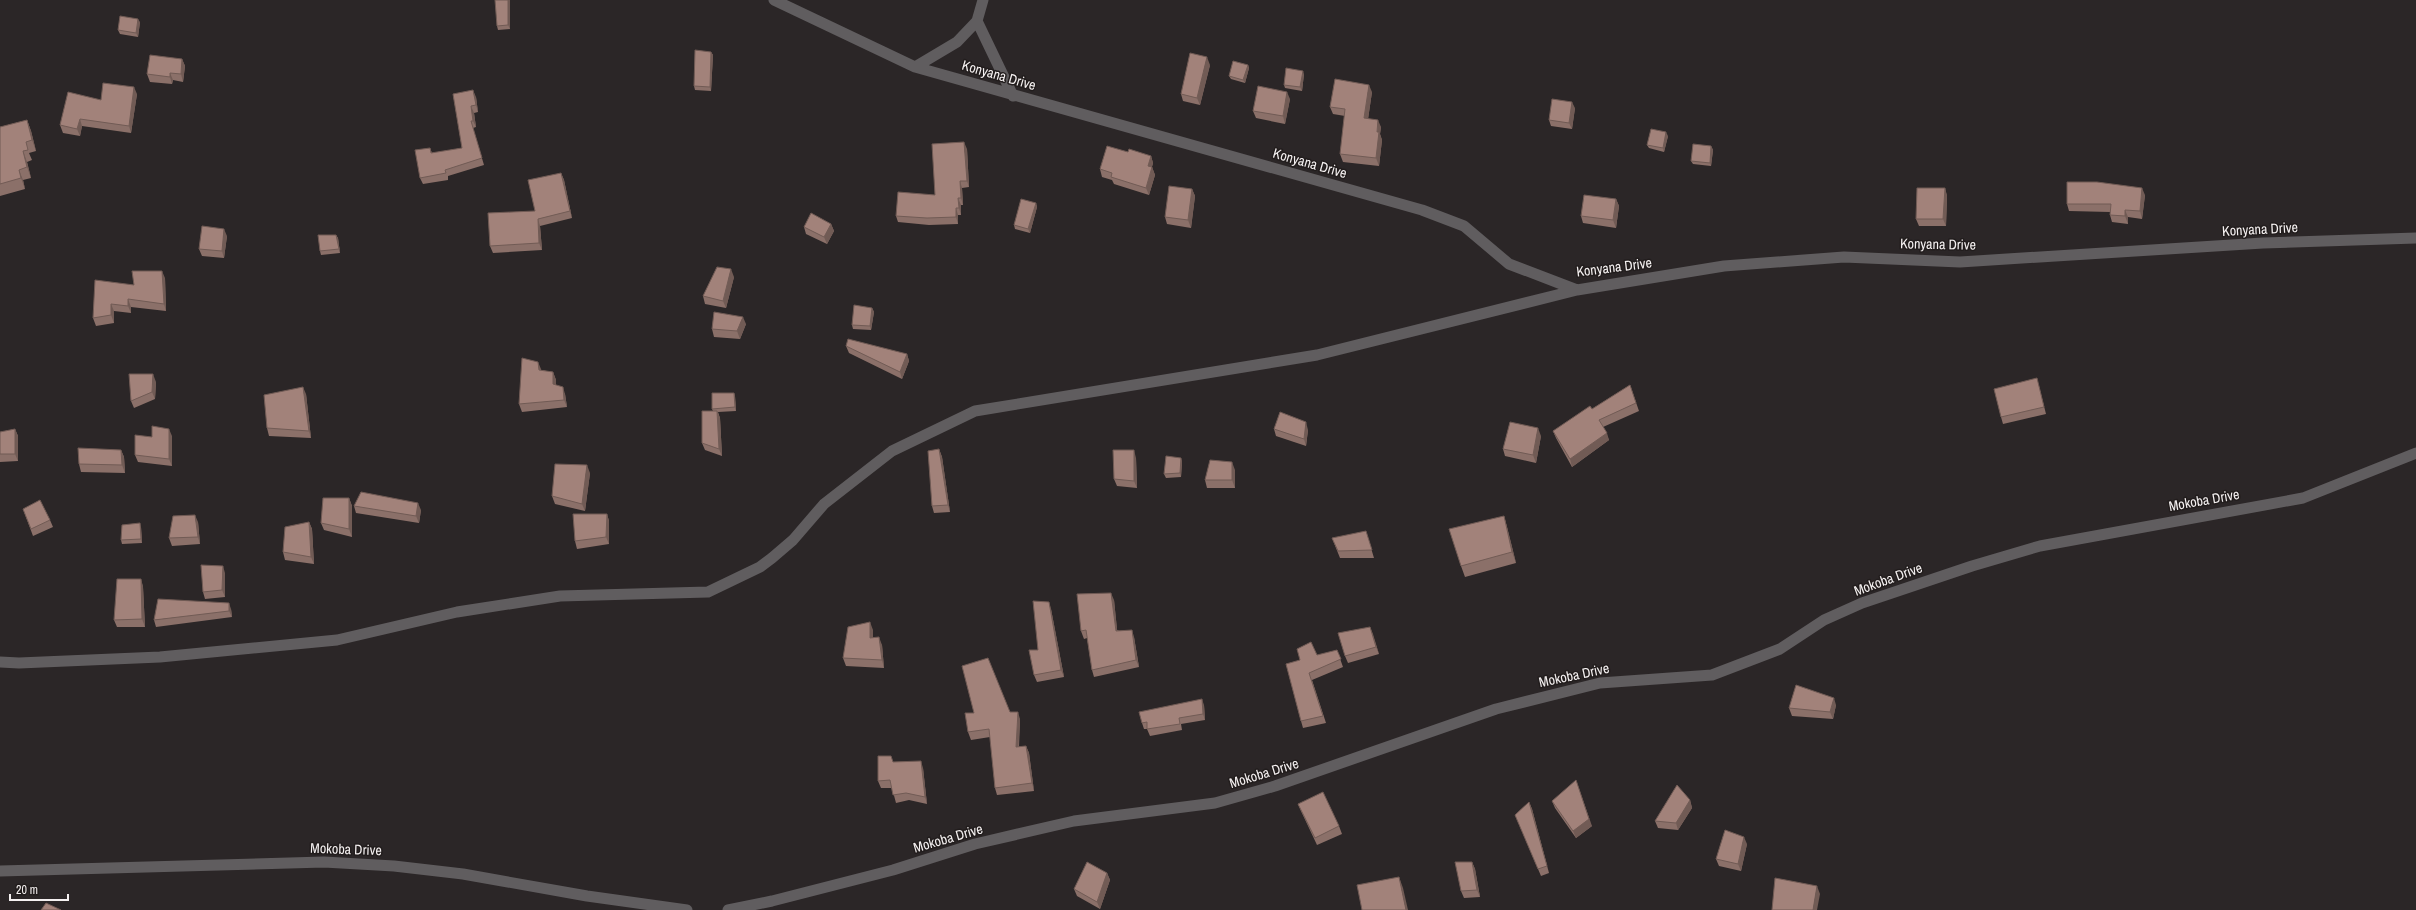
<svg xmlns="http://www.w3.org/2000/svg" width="2416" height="910" font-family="'Archivo Narrow',sans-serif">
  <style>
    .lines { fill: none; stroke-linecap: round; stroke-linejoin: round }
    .minor { stroke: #605d5f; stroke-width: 11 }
    .wall { fill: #8b7069 }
    .shaded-wall { fill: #715b55 }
    .building { fill: #a2827a; stroke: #715b55 }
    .labels { text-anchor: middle; stroke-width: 3; stroke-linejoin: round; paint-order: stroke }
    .street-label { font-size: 14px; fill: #f5f1f1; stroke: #221d1d }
  </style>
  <rect width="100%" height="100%" fill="#2b2627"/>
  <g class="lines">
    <path class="minor" d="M774 0 915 67 1422 210 1464 226 1509 264 1577 290 1724 266 1844 257 1960 262 2263 243 2416 238
      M983 0 977 21 1013 96
      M915 67 957 42 977 21
      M0 662 19 663 160 657 337 640 457 612 560 596 708 592 760 567 772 558 793 540 824 504 892 451 975 411 1317 355 1577 290
      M0 871 324 862 394 866 463 874 587 896 687 910
      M728 910 772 901 893 870 975 844 1074 821 1215 803 1275 786 1496 709 1600 683 1712 675 1780 649 1824 620 1862 603 1972 566 2040 546 2303 498 2416 453"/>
  </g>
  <path class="wall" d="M510 0V29L498 30 497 26Z
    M140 22 138 37 120 34 118 30Z
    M711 52 713 55 711 91 695 90 694 86Z
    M182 59 185 66 183 82 173 80 172 84 150 82 147 74Z
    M1210 65 1200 105 1183 101 1181 94Z
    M1248 65 1249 68 1245 83 1231 79 1229 76Z
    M1304 74 1302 91 1285 88 1284 85Z
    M1372 92 1368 119 1381 127 1380 134 1382 140 1379 166 1343 162 1340 154 1345 116 1333 114 1330 107Z
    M137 94 131 133 82 126 80 136 63 133 60 125 101 100Z
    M453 94 476 97 478 112 474 113 476 127 473 128 484 165 448 176V180L423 184 420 178 430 148 432 153 462 148Z
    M1290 99 1285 124 1256 118 1253 111Z
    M1575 108 1572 129 1551 126 1549 120Z
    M27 120 31 131 36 151 29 153 32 160 27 162 31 178 23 180 25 189 0 196V127Z
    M1668 136 1664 152 1649 148 1647 145Z
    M1711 146 1713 150 1711 166 1693 164 1691 161Z
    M967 149 969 187 962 188 963 205H961V215H958V224L929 225 898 222 896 216 935 195Z
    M1128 152 1151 156 1153 163 1152 167 1155 175 1149 195 1114 184 1112 180 1102 177 1100 169Z
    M561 173 564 180 572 218 540 226 542 250 493 253 490 246 535 211Z
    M1945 188 1947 196 1946 226H1919L1916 219Z
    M1192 189 1195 196 1191 228 1167 224 1165 217Z
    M2145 195 2142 219 2128 217V224L2112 222 2110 215V212L2069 211 2067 204Z
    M1616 199 1619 206 1616 228 1583 223 1581 216Z
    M1036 203 1037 207 1030 233 1015 229 1014 225Z
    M831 224 834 231 827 244 806 234 804 227Z
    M336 235 338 238 340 253 321 255 320 251Z
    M227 236 224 258 202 256 199 249Z
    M734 277 726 308 705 304 703 296Z
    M165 278 166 311 131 307V313L114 311V323L96 326 93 318 134 285Z
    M872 308 874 312 871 330 853 329 852 325Z
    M746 324 740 339 714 337 712 329Z
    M846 346 907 354 909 361 902 379 849 353Z
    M541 370 553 372 556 380V385L565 394 567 407 522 412 519 404Z
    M156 382 155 399 134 408 131 401Z
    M1630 385 1639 411 1603 427 1609 440 1572 467 1556 438 1553 431 1592 409Z
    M2039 386 2046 414 2003 424 2001 417Z
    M734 393 735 396 736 411 718 412 720 418 722 456 705 450 702 443 713 411 712 409Z
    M306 394 311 438 269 436 267 428Z
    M15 429 18 436V461L0 462V432Z
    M1274 429 1308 430 1306 446 1276 436Z
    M172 436V466L138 462 135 455 152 437Z
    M1541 436 1536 463 1505 456 1503 449Z
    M939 449 942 457 950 512 934 513 932 506Z
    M121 450 124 457 125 473 81 472 79 464Z
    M1136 458 1137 488 1117 486 1114 479Z
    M1181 458 1182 462 1181 477 1166 478 1164 474Z
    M1235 470V488H1207L1205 480Z
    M590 473 585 511 555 504 552 496Z
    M349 498 352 506V537L324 530 321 523Z
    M354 506 421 510 419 523 356 513Z
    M23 509 50 520 53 527 33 536Z
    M607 514 609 521V544L577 549 575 541Z
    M1504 516 1507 527 1516 563 1465 577 1461 566Z
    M198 522 200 544 172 546 169 538Z
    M309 522 312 529 314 564 285 560 283 552Z
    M141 527 142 543 122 544 121 540Z
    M1332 538H1368L1374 558H1340Z
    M225 573V597L205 599 203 592Z
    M141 579 143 587 145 627H117L114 620Z
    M1114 600 1117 630 1134 637 1139 667 1094 677 1092 670 1087 638 1084 639 1081 631Z
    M231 609 232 617 156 627 154 620Z
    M1051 609 1064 677 1037 682 1034 675 1038 650Z
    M1370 627 1379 654 1348 663 1345 656Z
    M873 630V638L882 645 884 668 846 666 843 658Z
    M1337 650 1343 667 1312 680 1326 723 1303 728 1301 721 1286 664Z
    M1204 705 1205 720 1181 724 1182 730 1150 736 1147 729H1144L1142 723Z
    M1836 705 1833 719 1792 716 1789 708Z
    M1010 712 1020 719 1019 747 1026 746 1029 753 1034 791 997 795 995 788 990 737 971 740 968 732Z
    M893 762 923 768 927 804 909 800 896 803 892 788H881L878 781Z
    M1690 800 1692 808 1678 830 1658 828 1655 821Z
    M1552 801 1592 826 1576 838 1555 808Z
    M1529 802 1532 809 1549 873 1541 876 1515 815Z
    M1298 804 1339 826 1342 834 1317 845 1301 811Z
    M1747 844 1741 871 1719 866 1716 859Z
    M1472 862 1475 869 1480 897 1464 898 1461 891Z
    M1107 873 1110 880 1100 909 1077 896 1074 889Z"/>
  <path class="shaded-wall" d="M508 0H510V29L508 25Z
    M138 19 140 22 138 37 136 33Z
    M711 52 713 55 711 91 710 87Z
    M1207 57 1210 65 1200 105 1197 98Z
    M182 59 185 66 183 82 181 74Z
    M1248 65 1249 68 1245 83 1243 80Z
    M1303 71 1304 74 1302 91 1300 87Z
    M170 73 173 80 172 84 170 77Z
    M1369 85 1372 92 1367 126 1364 118Z
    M134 87 137 94 131 133 129 126Z
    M473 90 476 97 478 112 476 105Z
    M1287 92 1290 99 1285 124 1283 116Z
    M1572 102 1575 108 1572 129 1569 123Z
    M471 106 474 113 476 127 473 121Z
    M80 119 82 126 80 136 77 129Z
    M27 120 31 131 36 151 32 140Z
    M1378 120 1381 127 1380 134 1382 140 1379 166 1376 158 1377 132Z
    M1666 132 1668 136 1664 152 1663 148Z
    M964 142 967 149 969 187 967 181Z
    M1711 146 1713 150 1711 166 1710 163Z
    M23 151 27 162 31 178 27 167Z
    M1151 156 1153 163 1150 173 1148 166Z
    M1152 167 1155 175 1149 195 1146 188Z
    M19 170 23 180 25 189 21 178Z
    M561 173 564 180 572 218 570 211Z
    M960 181 962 188 963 205 961 198Z
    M1945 188 1947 196 1946 226 1943 219Z
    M2142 188 2145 195 2142 219 2140 211Z
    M1192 189 1195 196 1191 228 1188 220Z
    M958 198 961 205V215L959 208Z
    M1616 199 1619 206 1616 228 1613 220Z
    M1036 203 1037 207 1030 233 1028 229Z
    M956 208 958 215V224L956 217Z
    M2125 210 2128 217V224L2125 216Z
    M538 219 540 226 542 250 539 243Z
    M831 224 834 231 827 244 824 237Z
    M224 229 227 236 224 258 222 251Z
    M336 235 338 238 340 253 339 249Z
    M731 269 734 277 726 308 723 301Z
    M162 271 165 278 166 311 164 304Z
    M128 299 131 307V313L128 306Z
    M111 304 114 311V323L111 315Z
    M872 308 874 312 871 330 870 326Z
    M743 317 746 324 740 339 737 331Z
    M907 354 909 361 902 379 900 372Z
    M538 362 541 369 542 377 539 370Z
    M553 372 556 380V391L553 384Z
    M153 374 156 382 155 399 152 392Z
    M303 387 306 394 311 438 309 431Z
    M563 387 565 394 567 407 564 400Z
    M734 393 735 396 736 411 735 407Z
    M717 411 720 418 722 456 719 449Z
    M1306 422 1308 430 1306 446 1304 439Z
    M1538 428 1541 436 1536 463 1533 455Z
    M15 429 18 436V461L15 454Z
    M169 429 172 436V466L169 459Z
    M1607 433 1609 440 1572 467 1570 459Z
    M939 449 942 457 950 512 948 505Z
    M121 450 124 457 125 473 122 465Z
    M1134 450 1136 458 1137 488 1134 481Z
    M1181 458 1182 462 1181 477 1180 473Z
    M1232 462 1235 470V488L1232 480Z
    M587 465 590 473 585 511 582 504Z
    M349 498 352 506V537L349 529Z
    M418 503 421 510 419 523 416 516Z
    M607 514 609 521V544L606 537Z
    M195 515 198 522 200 544 198 537Z
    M1504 516 1507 527 1516 563 1512 552Z
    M309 522 312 529 314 564 311 557Z
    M140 523 141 527 142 543 141 539Z
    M223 566 225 573V597L222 590Z
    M141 579 143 587 145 627 142 619Z
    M1111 593 1114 600 1118 638 1116 631Z
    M1049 602 1051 609 1064 677 1061 670Z
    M229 603 231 609 232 617 229 611Z
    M870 622 873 630V645L870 638Z
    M1370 627 1373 634 1379 654 1376 647Z
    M1132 630 1134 637 1139 667 1136 660Z
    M879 637 882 645 884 668 882 660Z
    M1834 698 1836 705 1833 719 1830 712Z
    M1202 699 1204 705 1205 720 1203 714Z
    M1018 712 1020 719 1018 755 1016 747Z
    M1026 746 1029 753 1034 791 1032 783Z
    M921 761 923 768 927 804 925 797Z
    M1576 780 1592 826 1576 838 1573 831Z
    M1690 800 1692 808 1678 830 1676 823Z
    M1529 802 1532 809 1549 873 1547 866Z
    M1744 837 1747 844 1741 871 1738 864Z
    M1472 862 1475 869 1480 897 1477 890Z
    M1107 873 1110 880 1100 909 1097 902Z
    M1399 877 1403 888 1408 910H1406Z
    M1817 886 1820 894 1817 910H1813Z"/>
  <path class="building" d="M495 0H508V25L497 26Z
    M120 16 138 19 136 33 118 30Z
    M695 50 711 52 710 87 694 86Z
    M1190 53 1207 57 1197 98 1181 94Z
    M150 55 182 59 181 74 170 73V77L147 74Z
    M1233 61 1248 65 1243 80 1229 76Z
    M1286 68 1303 71 1300 87 1284 85Z
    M1335 79 1369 85 1364 118 1378 120 1377 132H1379L1376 158 1340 154 1345 109 1330 107Z
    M103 83 134 87 129 126 80 119 77 129 60 125 68 92 101 100Z
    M1258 86 1287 92 1283 116 1253 111Z
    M473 90 476 105 471 106 473 121H471L482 158 445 170 446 173 420 178 415 150 430 148 431 153 462 148 453 94Z
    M1552 99 1572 102 1569 123 1549 120Z
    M27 120 32 140 26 142 28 150 23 151 27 167 19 170 21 178 0 184V127Z
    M1651 129 1666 132 1663 148 1647 145Z
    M964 142 967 181H960L961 198H958L959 208H956V217L927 218 896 216 898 192 935 195 932 144Z
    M1693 144 1711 146 1710 163 1691 161Z
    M1107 146 1128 152 1129 149 1151 156 1148 166 1152 167 1146 188 1111 177 1112 173 1100 169Z
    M561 173 570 211 538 219 539 243 490 246 488 213 535 211 528 180Z
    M2067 182H2097L2142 188 2140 211 2125 210V216L2110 215 2111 204H2067Z
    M1169 186 1192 189 1188 220 1165 217Z
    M1917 188H1945L1943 219H1916Z
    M1584 195 1616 199 1613 220 1581 216Z
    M1021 199 1036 203 1028 229 1014 225Z
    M811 213 831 224 824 237 804 227Z
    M202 226 224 229 222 251 199 249Z
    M318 235H336L339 249 320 251Z
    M717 267 731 269 723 301 703 296Z
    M132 271H162L164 304 128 299V306L111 304V315L93 318 95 280 134 285Z
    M854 305 872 308 870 326 852 325Z
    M714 312 743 317 737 331 712 329Z
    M848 339 907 354 900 372 846 346Z
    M522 358 538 362 539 370 553 372V384L563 387 564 400 519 404Z
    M129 374H153L152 392 131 401Z
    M2037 378 2044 407 2001 417 1994 389Z
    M1630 385 1636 403 1599 420 1607 433 1570 459 1553 431 1590 406 1592 409Z
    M303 387 309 431 267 428 264 395Z
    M712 393H734L735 407 712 409Z
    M702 411H717L719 449 702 443Z
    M1280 412 1306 422 1304 439 1274 429Z
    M1510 422 1538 428 1533 455 1503 449Z
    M152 426 169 429V459L135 455V435L152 437Z
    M15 429V454H0V432Z
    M78 448 121 450 122 465 79 464Z
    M939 449 948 505 932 506 928 451Z
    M1113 450H1134V481L1114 479Z
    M1166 456 1181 458 1180 473 1164 474Z
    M1210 460 1232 462V480H1205Z
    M555 464 587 465 582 504 552 496Z
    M361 492 418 503 416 516 354 506Z
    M323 498H349V529L321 523Z
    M40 500 50 520 31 529 23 509Z
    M573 514H607L606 537 575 541Z
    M195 515 198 537 169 538 173 516Z
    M1504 516 1512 552 1461 566 1449 529Z
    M309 522 311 557 283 552 285 527Z
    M140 523 141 539 121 540 122 525Z
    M1366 531 1372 550 1338 551 1332 538Z
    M201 565 223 566 222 590 203 592Z
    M117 579H141L142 619 114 620Z
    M1111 593 1116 631 1132 630 1136 660 1092 670 1086 630 1081 631 1077 594Z
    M158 599 229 603V611L154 620Z
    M1033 601 1049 602 1061 670 1034 675 1029 650H1038Z
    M870 622V638L879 637 882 660 843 658 848 627Z
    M1370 627 1376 647 1345 656 1338 633Z
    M1311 642 1317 655 1337 650 1341 659 1309 673 1323 716 1301 721 1286 664 1300 660 1297 649Z
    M988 658 1010 712H1018L1016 747 1026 746 1032 783 995 788 989 729 968 732 965 713H974L962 666Z
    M1796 685 1834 698 1830 712 1789 708Z
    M1202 699 1203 714 1179 718 1180 724 1147 729V722L1142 723 1139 712Z
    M878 756H891L893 762 921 761 925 797 906 793 893 795 890 780 878 781Z
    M1576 780 1589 819 1573 831 1552 801Z
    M1677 785 1690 800 1676 823 1655 821Z
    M1323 792 1339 826 1315 838 1298 804Z
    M1529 802 1547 866 1538 869 1515 815Z
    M1725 830 1744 837 1738 864 1716 859Z
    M1087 862 1107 873 1097 902 1074 889Z
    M1455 862H1472L1477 890 1461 891Z
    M1399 877 1406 910H1362L1357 885Z
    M1775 878 1817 886 1813 910H1772Z
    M46 903 61 910H41Z"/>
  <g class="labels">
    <g class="street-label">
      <text transform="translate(999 75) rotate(16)" y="5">Konyana Drive</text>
      <text transform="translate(1310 163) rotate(16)" y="5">Konyana Drive</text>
      <text transform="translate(2260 229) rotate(-3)" y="5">Konyana Drive</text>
      <text transform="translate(1938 244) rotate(1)" y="5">Konyana Drive</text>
      <text transform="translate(1614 267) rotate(-7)" y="5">Konyana Drive</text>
      <text transform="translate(2204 500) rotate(-10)" y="5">Mokoba Drive</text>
      <text transform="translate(1888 579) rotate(-20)" y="5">Mokoba Drive</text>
      <text transform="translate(1574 675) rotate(-12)" y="5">Mokoba Drive</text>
      <text transform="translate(1264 773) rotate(-17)" y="5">Mokoba Drive</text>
      <text transform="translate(948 838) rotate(-16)" y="5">Mokoba Drive</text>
      <text transform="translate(346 849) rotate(2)" y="5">Mokoba Drive</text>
    </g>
  </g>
  <path d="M10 894v6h58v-6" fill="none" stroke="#f5f1f1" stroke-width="2"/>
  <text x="16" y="894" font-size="12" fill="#f5f1f1" stroke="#221d1d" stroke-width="3" paint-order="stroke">20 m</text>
</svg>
